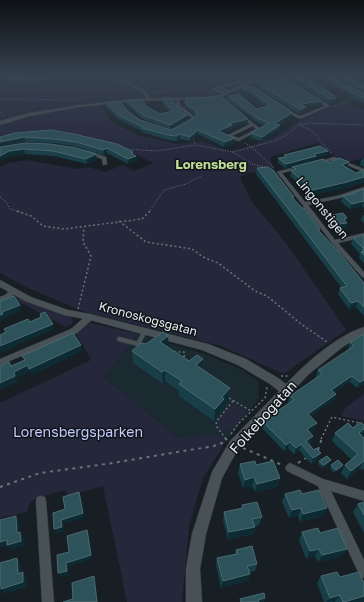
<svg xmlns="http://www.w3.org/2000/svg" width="364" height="602" font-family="'Golos Text',sans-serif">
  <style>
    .built { fill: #1b2931 }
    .green { fill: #25273b }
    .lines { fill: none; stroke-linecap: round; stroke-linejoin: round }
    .service-far1-casing { stroke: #363b3f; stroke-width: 3 }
    .service-casing { stroke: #363b3f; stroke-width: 5.5 }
    .minor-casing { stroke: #363b3f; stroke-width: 1 }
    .tertiary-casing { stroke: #363b3f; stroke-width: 1 }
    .path-far2 { stroke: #6c7277; stroke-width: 1; stroke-dasharray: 1 1.5; stroke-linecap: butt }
    .path-far1 { stroke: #6c7277; stroke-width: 1.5; stroke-dasharray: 2 2.5; stroke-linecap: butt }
    .path { stroke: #6c7277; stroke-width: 2; stroke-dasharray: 3 4.5; stroke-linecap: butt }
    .service-far1 { stroke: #485156; stroke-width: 2 }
    .service { stroke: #485156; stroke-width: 4 }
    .minor { fill: #485156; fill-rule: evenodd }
    .tertiary { fill: #485156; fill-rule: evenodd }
    .wall { fill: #183f48 }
    .shaded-wall { fill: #0e2a32 }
    .building { fill: #2e525a; stroke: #4b6a71 }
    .labels { text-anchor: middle; stroke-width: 3; stroke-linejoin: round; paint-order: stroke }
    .street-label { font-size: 12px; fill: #e8edf0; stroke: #0f161a }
    .far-district-label { font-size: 13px; font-weight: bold; fill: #bfdd95; stroke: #0f161a }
    .near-street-label { font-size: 14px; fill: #e8edf0; stroke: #0f161a }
    .near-park-label { font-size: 14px; fill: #c5cbfd; stroke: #0f161a }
  </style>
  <rect width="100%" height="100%" fill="#171f24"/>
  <path class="built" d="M138 334 208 355 242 370 258 381 259 398 223 446 203 478 179 438 104 377Z"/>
  <path class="green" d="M70 75H148L166 77 170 75H235L237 80 208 87 221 94 200 97 157 98 84 104 0 121V85L26 87 29 81Z
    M343 101 364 110V158L350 162 336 157 317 143 270 157 274 170 248 173 240 177 252 202 286 243 346 330 284 374 221 346 82 311 26 287 0 273V167L8 163 27 160 77 169 89 167 105 172 123 165 134 171 153 163 117 145 62 132 37 131 0 136V125L42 114 100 105 111 122 140 136 178 144 203 141 229 151 245 148 277 136 297 122Z
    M18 298 69 316 73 320 72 324 66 327 14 299Z
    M90 323 138 334 104 377 179 438 220 434 223 446 203 478 189 526 182 602H127L103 486 67 496 66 490 36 498 29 504 27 512 0 518V403L91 360 76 333Z
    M364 394V421L341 416 346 407Z
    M233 404 247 412 232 427 229 432 224 431 219 427 218 420Z"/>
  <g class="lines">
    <defs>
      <path id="service-far1" d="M219 87 213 89 225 93
        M229 91 219 87 242 82"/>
      <path id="service" d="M119 339 138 344 145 331"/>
      <path id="minor" d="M59 75H69C49 82 21 81 0 78V76L25 78Z
        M109 75H114L146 91 151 100 148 101 144 93Z
        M313 96H315L330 106 300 119 282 110 285 109 300 116 325 106 313 98Z
        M176 98H178L180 105 195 117V121L189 124H187V122L192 118 177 106Z
        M239 114H241L261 129 239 141 229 138 228 135 250 124 239 116ZM253 126 256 129 239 138 232 136Z
        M85 151H89L106 157 107 164 103 165 102 159 85 153Z
        M334 157 364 169V172L334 160 318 164 316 163Z
        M300 166 302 167V168L282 173 305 202 337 196 364 187V191L340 198 308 205 335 240 364 233V237L338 243 364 272V278L362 277 332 243 277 172Z
        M12 289H16L17 291 9 299 0 302V297L5 295Z
        M90 314 94 317 93 319 77 333 0 365V359L71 329 87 315Z
        M290 463 323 479 364 491V501L331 491 364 560V578L360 576 318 486 287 471 285 468 287 465Z
        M41 496 45 497 46 501 54 602H42L36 501 37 497Z"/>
      <path id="tertiary" d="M278 75H287L253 83 220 97 207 99 135 101 80 107 30 116 0 125V121L29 113 80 105 135 99 207 97 219 95 250 81Z
        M0 280 31 297 68 310 90 314 208 344 246 359 278 378 286 384C306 363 336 336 364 327V335L344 346 309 374 238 449 222 478 206 534 200 569 202 602H186V569L192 534 212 472 230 441 279 391 270 384 238 365 202 350 90 320 64 315 25 301 0 287Z"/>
    </defs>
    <use href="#service-far1" class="service-far1-casing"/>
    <use href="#service" class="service-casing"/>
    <use href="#minor" class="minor-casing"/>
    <use href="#tertiary" class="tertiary-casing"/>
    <path class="path-far2" d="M236 75 239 79
      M152 93 179 90 215 82 217 79 216 75
      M0 99 82 100
      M333 107 355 98
      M0 110 4 117
      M300 125 309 123 364 125
      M301 126 311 130 332 154
      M193 138 195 145
      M245 143 253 148 275 169
      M126 149 157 151 195 145 233 152 274 141 287 135 301 123
      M233 152 252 164 265 167
      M0 197 6 202 10 209 20 212
      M149 212 164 190 186 184 201 176"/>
    <path class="path-far1" d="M17 211 31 216 43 226 64 229 142 219 150 211
      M119 221 146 242 192 249 203 257 218 263 255 291 267 296 301 324 327 342
      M78 309 91 256 83 242 84 227
      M174 352H184L185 355 183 358
      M281 376H289
      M229 398 251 411
      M231 434 238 424 265 398 267 387
      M226 439 217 427 216 422 233 401
      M321 439 332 417 364 424"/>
    <path class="path" d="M225 438 227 440
      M243 448 282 465
      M318 450 322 438
      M298 463 306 458
      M0 487 40 473 106 464 214 446 225 442"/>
    <use href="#service-far1" class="service-far1"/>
    <use href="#service" class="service"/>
    <use href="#minor" class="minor"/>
    <use href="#tertiary" class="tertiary"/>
  </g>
  <path class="wall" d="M16 75H34L25 76Z
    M313 75H328L364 94V103L349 97 350 95Z
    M332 75H346L364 85V93Z
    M295 76 336 98 335 103 329 104 294 80Z
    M24 78 25 82 23 84 8 83 7 79Z
    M261 83 322 101 321 105 305 107V112L299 114 260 89Z
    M252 86 291 111 292 118 279 125 280 130 261 141 251 138V133L264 126 257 122 227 100 228 96 256 109 266 107 252 96V95L243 92V88Z
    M162 98 185 115 189 114V119L170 129 143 119 127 105V101L146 106 160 114 170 112 162 103Z
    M106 102 128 111 140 120 171 130 196 117V116L185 107V103L248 119 247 124 232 127 231 130 223 133 235 138 234 143 224 147 198 134 190 141 180 139 177 141 168 140 142 132V131L118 119 106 107Z
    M51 130 133 152V154L136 156 137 160 128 164 107 153 104 155 77 147 56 143 25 142 0 137Z
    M25 143 97 159 87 164 54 156 25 154 10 156 0 161V147Z
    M284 155H327L316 158 315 160 285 168 278 163V158L284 157Z
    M364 158V167L360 165 361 160Z
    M349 162 347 167 346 168 356 173 364 170V182L346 188 312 195 290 176 292 167 329 163Z
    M257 168 294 199 320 231 364 283V315H363L356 307 349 309 338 294 340 288 341 287 256 174Z
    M364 189V208L362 206 350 209 341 202 343 196 355 194V192Z
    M332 215 346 222 347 223 346 229 338 230 330 221Z
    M363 215H364V223L361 220Z
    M364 235V263L359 258 360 254 351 244 353 238Z
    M364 334V384L357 388 350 382 334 392 336 394 334 400 310 417 317 423 315 429 309 432 313 436 311 442 309 444 318 459 311 464 299 450 294 454 288 448 284 451 261 427 262 421 290 403 288 402 290 396 317 378 316 376 318 370 349 350 348 349 350 342Z
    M169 348 189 361 203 359V370L230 388 229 400 224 405 223 411 214 421 179 396V391L165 381 163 384 133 363 132 351Z
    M364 425V433L362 436 364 438V469L362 470 360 468 347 479 341 473 345 465 352 460 332 441 335 433Z
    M319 461 330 463 323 468 318 464Z
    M240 464 256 465 280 478 277 487 255 492 252 486 243 488 238 473Z
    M331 465 342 468 334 473 330 468Z
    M285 494H302L323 516 300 522 298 516 289 518 282 502Z
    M364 502V533L353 512 358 504Z
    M242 505 262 517 259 525 255 526 253 534 228 540 223 520 224 512 241 509Z
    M302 532 320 533 347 549 342 556 318 562 315 556 306 559 299 540Z
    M236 550 257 564 255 571 249 572 250 574 248 581 221 588 216 565 217 558 235 554Z
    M321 576 340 577 364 583V601L361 602H335V601L332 602H324L317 583Z"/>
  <path class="shaded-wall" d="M25 75H34L25 76Z
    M24 78 25 82 23 84 22 80Z
    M333 96H335V98H336L335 103 329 104 330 99Z
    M322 101 321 105 299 108 300 104Z
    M306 107 305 112 299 114 300 109 301 108Z
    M291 111V114L292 113V118L274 128V124L289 112Z
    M189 114V119L170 129V125Z
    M248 119 247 124 232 127 231 130 217 135 218 131 228 124Z
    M280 125V130L261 141 262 137Z
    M198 130V134L190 141V137Z
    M180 134V139L177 141V136Z
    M24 137 25 142 0 146V142Z
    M235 138 234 143 224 147 225 142Z
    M107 148V153L104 155 103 150Z
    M24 149 25 154 10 156 0 161V156L9 151Z
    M328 151 327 155 316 158 315 160 285 168 286 164 314 154Z
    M133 152V157L136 156 137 160 128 164V159L131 153Z
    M96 154 97 159 87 164 86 159Z
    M349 162 347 167 341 170 342 165Z
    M364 177V182L346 188 312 195 313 190Z
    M364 201 362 206 350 209 352 204Z
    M347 218 346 223H347L346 229 338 230 340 224 344 219Z
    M358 301 356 307 349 309 351 303Z
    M20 305 21 311 4 318 5 319 0 321V315L2 312Z
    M53 324 54 329 0 353V346Z
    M168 336 169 348 160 342Z
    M81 345 83 351 32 375 29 369Z
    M203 359V371L196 365Z
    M28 365 30 372 16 378 18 382 0 390V383L14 372Z
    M165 370V381L163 384 162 372Z
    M352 376 350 382 329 396 331 390Z
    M364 380V384L357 388 360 382Z
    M230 388 229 400 224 405 223 411 214 421 215 409 222 397Z
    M336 394 334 400 306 420 308 414Z
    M317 423 315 429 305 435 307 429Z
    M364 429V433L363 436 355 441 359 433Z
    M313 436 311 442 304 447 306 441Z
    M290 442 288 448 284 451 286 445Z
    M301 444 299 450 294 454 296 448Z
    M321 453 318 459 311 464 313 458Z
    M331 460 330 463 323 468 324 465Z
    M364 461 360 468 347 479 351 471Z
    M343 465 342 468 334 473 336 470Z
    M254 477 252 486 243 488 245 480Z
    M280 478 277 487 255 492 257 484Z
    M79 492 81 497 84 518 63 524 64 532 57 534 54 529Z
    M301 508 298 516 289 518 292 510Z
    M327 508 323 516 300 522 303 514Z
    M16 516 19 521 20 539 17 533Z
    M255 527 253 534 228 540 229 532Z
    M87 530 89 535 92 559 68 567 69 575 61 578 58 573Z
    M20 532 24 538V546L10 550 7 546 0 548V542Z
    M319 549 315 556 306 559 310 551Z
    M347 549 342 556 318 562 322 555Z
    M17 558 21 563V579L18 574Z
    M23 572 26 577 27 587 4 594 2 590 0 591V585Z
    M250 574 248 581 221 588 223 581Z
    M94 576 95 580 98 602H97Z
    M340 595 335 601 326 602 330 598Z
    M364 596V601L361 602H344Z
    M265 598 264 602H258V600Z"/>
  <path class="building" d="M302 75 335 96H333L336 98 330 99 295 76Z
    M321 75H328L364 94V98L350 92H352Z
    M340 75H346L364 85V89Z
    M10 77 24 78 22 80 7 79Z
    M285 78 322 101 300 104 306 107 301 108 303 109H300L260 85 263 84 261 83Z
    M252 86 291 111 289 112 292 113 274 124 280 125 262 137 251 133 269 123 257 118 228 96 239 94 256 109 270 106 252 91H255L243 88Z
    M221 96 248 119 228 124 232 125 218 131 235 138 225 142 198 130 190 137 180 134 177 136 168 135 142 128 143 127 118 115 106 102H120L128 111 140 120 171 130 197 116 196 111 185 103 186 99Z
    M162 98H170L185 115V110L189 114 170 125 143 115 127 101 142 99 146 106 160 114 173 111Z
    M51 130 74 134 117 144 133 152 131 153 136 156 128 159 107 148 103 150 76 142 55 139 24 137 0 142V137L15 133Z
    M25 143 50 144 76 148 96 154 86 159 53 151 24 149 9 151 0 156V147Z
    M320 146 328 151 314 154 316 156 286 164 278 158 286 157 284 155Z
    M339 158 349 162 342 165 356 173 364 170V177L347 182 313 190 291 171 296 169 292 167 323 159 329 163Z
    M268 167 274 171 294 197H292L302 208H304L320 229 318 230 338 251 364 283V307L358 301 351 303 340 288 347 286 257 168Z
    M364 189V201L352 204 343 196 356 193 355 192Z
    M343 213 347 218 344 219 347 223 340 224 332 215Z
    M364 235V251L363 248 353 238Z
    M364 251V255L361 252Z
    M14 296 20 305 2 312 3 314 0 315V301Z
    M45 312 53 324 0 346V335L6 332 4 329 28 319 30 322 41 317 40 314Z
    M163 332 168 336 160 342 189 361 197 355 203 359 196 365 230 388 222 397 224 399 215 409 179 384 182 381 165 370 162 372 132 351 141 343 146 344Z
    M73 333 81 345 29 369 28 365 14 372 15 376 0 383V366L9 362 11 366 25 360 22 356Z
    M364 334V380L360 382 352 376 331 390 336 394 308 414 317 423 307 429 313 436 306 441 314 450 316 448 321 453 313 458 301 444 296 448 290 442 286 445 262 421 294 400 290 396 322 374 318 370 354 346 350 342Z
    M360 422 364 425V429L359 433 364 438V461L351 471 345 465 358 454 335 433 348 423 353 428Z
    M327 456 331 460 324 465 319 461Z
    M338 460 343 465 336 470 331 465Z
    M255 461 256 465 273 461 280 478 257 484 254 477 245 480 240 464Z
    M300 490 302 494 319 490 327 508 303 514 301 508 292 510 285 494Z
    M79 492 83 513 61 520 62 527 54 529 53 513 65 509 63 497Z
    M257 502 262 517 252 519 255 527 229 532 224 512 243 508 242 505Z
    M364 502V515L358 504Z
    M16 516 17 533 20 532 21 541 7 545V540L0 542V520Z
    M318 528 320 533 338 528 347 549 322 555 319 549 310 551 302 532Z
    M87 530 91 555 66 563 67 571 58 573 57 555 69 552 67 536Z
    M252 546 257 564 247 566 250 574 223 581 217 558 237 554 236 550Z
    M17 558 18 574 23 572V582L1 589V585H0V563Z
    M337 572 340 577 359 572 364 583V596L344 602H343L340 595 330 598 321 576Z
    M94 576 97 602H63L73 599 72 583Z
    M264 593 265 598 258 600 259 602H241L240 599Z"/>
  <linearGradient id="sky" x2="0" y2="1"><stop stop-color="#0d1114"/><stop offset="0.47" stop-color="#364250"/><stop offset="1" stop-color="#364250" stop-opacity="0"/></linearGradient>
  <rect width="364" height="160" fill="url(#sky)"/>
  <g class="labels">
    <g class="street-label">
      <text transform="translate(322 208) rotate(51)" y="4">Lingonstigen</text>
      <text transform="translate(148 319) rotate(15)" y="4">Kronoskogsgatan</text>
    </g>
    <g class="far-district-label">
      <text x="211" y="169">Lorensberg</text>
    </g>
    <g class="near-street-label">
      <text transform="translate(263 417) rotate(-48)" y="5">Folkebogatan</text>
    </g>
    <g class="near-park-label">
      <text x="78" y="437">Lorensbergsparken</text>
    </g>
  </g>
</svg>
